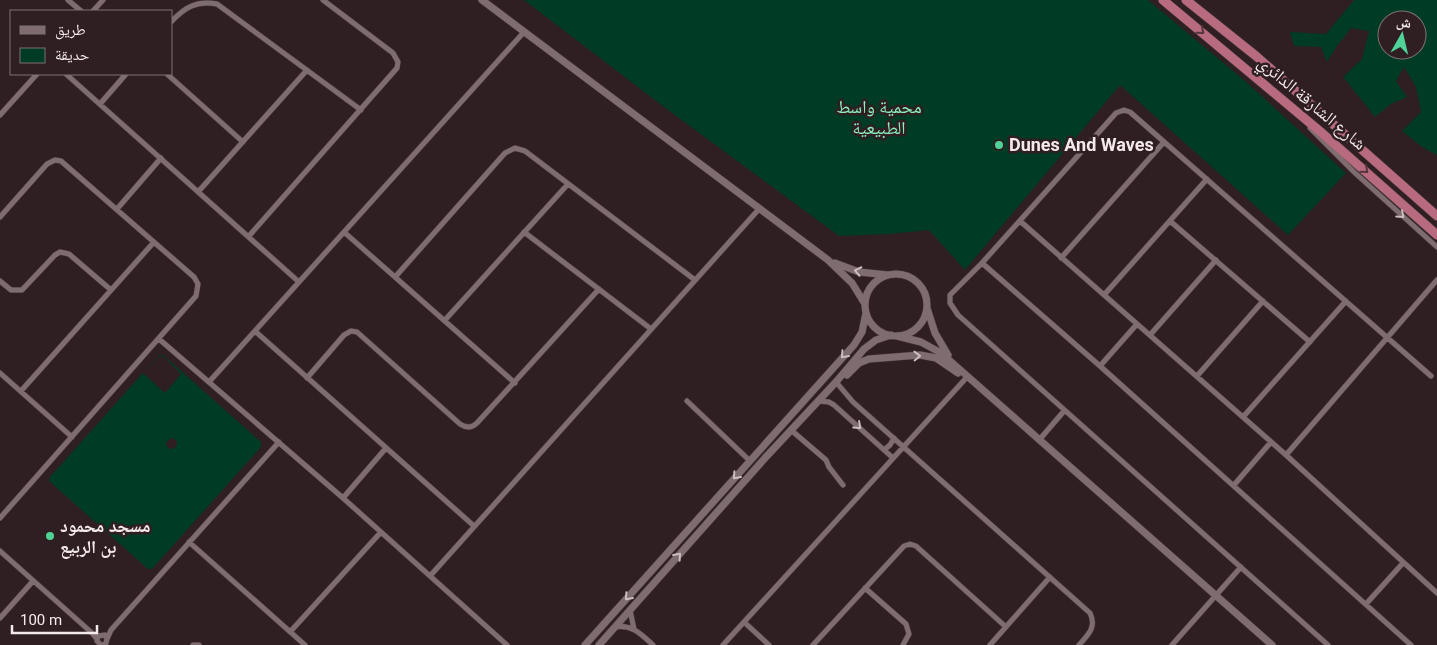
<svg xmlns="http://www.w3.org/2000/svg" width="1437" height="645" font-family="Roboto,'Noto Naskh Arabic',sans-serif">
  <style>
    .green { fill: #003b25; fill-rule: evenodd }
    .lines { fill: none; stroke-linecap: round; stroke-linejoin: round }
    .street-casing { stroke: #473a3d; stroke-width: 6 }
    .secondary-casing { stroke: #473a3d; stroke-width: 8 }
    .highway-casing { stroke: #473a3d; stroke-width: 10 }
    .street { stroke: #7f6c70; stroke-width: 5 }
    .secondary { stroke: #7f6c70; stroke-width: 7 }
    .highway { stroke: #b86b7f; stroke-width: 9 }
    .oneway { stroke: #58363e }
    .oneway2 { stroke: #cbbdc0 }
    .poi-dot { fill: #4fd399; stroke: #2f1f22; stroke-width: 2 }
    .labels { text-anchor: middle; stroke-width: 5; stroke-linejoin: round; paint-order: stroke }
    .street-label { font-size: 18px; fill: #f4e9eb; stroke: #2f1f22 }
    .park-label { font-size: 18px; fill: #8bf0bd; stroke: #2f1f22 }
    .poi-label { font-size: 18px; font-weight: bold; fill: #f4e9eb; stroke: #2f1f22; text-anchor: start }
  </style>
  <rect width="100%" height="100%" fill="#2f1f22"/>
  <path class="green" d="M524 0H1148L1244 80 1346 173 1288 235 1120 85 965 270 929 230 889 234 839 236 668 110Z
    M1354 0H1437V155L1422 147 1402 131 1421 112 1416 87 1404 67 1396 81 1407 97 1391 104 1375 117 1343 77 1362 59 1369 31 1351 28 1337 46 1327 62 1321 47 1294 46 1290 32 1326 34ZM1387 20H1417V50H1387Z
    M159 355H163L261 442V447L152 569H148L49 481 50 477ZM159 356H163L181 374 165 393 143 373ZM172 438 176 440 177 443 176 447 172 449 168 448 166 444 168 440Z"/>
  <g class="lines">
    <defs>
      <path id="street" d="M68 0 81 11
        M93 11 103 0
        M171 22C184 8 196 0 217 4L361 110
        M66 74 299 282
        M167 74 243 142
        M100 104 126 74
        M0 115 37 74
        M1310 128 1354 172 1437 247
        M198 192 307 70
        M117 209 161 158
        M0 217 47 164 55 160 61 161 194 277 198 284 196 296 0 518
        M1020 221 1286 455 1437 593
        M1170 221 1310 342
        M344 232 515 383
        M524 232 651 329
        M249 236 397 68 398 62 393 53 323 0
        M1061 258 1164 142
        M982 263 1100 366 1411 645
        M396 276 505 153 515 148 525 151 695 280
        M0 281 11 290H22L55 255 60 252 69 254 111 290
        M1104 295 1207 179
        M445 320 568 184
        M255 331 474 526
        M1150 335 1216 260
        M159 339 343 498 507 645
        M1100 366 1137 324
        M0 373 72 437
        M1197 376 1263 301
        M307 378 344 335 351 331 357 332 460 424C466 428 472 428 477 423L599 289
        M209 382 524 32
        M836 382 853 402 1090 613C1097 627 1088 635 1079 645
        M21 391 154 242
        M687 401 750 461
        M819 401 829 402 834 405 893 458
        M1243 417 1346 301
        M791 430 826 460 829 467 843 485
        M1040 439 1064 411
        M884 450 890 445 894 438
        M1286 455 1437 280
        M1234 485 1271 442
        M343 498 386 448
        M189 542 305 645
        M0 551 92 633 97 639
        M430 576 759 209
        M865 588 906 624 909 634 903 645
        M1366 604 1403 563
        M630 610 634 629
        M0 618 33 581
        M744 622 769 645
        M615 627C632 624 641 634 653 645
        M290 632 381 532
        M107 639 111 630 279 442
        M101 645 97 641 98 636 105 635 107 639 106 643 103 645
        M193 645H199
        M723 645 968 376
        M813 645 904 546 910 544 916 546 1006 627
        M990 645 1050 577
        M1172 645 1241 567
        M1328 645 958 315 950 303V295L982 263 1116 113 1124 110 1130 112 1431 376"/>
      <path id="secondary" d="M482 0 828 260 852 283 865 304
        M835 263 859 272 888 275
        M865 305a31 31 0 1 1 62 0a31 31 0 1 1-62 0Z
        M927 308 935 333 948 355
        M897 336 921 342 941 353 1272 645
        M847 375 859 363 869 359 920 355 936 358 958 373
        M585 645 854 345 862 332 866 313
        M599 645 765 458 836 382 864 349 876 340 891 335"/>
      <path id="highway" d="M1163 0 1322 133 1437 235
        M1186 0 1256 56 1437 216"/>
    </defs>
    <use href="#street" class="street-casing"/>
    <use href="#secondary" class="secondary-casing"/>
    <use href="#highway" class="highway-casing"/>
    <use href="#street" class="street"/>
    <use href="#secondary" class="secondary"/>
    <use href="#highway" class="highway"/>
  </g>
  <defs><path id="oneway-chevron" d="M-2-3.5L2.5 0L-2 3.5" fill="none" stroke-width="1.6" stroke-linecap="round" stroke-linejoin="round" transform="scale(1.25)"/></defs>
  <g class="oneway">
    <use href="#oneway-chevron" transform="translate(1201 31) rotate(40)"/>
    <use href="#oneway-chevron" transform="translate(1365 170) rotate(41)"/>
  </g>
  <g class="oneway2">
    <use href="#oneway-chevron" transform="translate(1401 215) rotate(42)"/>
    <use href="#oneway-chevron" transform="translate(858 271) rotate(-168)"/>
    <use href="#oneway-chevron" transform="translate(844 355) rotate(132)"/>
    <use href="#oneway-chevron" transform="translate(917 356) rotate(-1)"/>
    <use href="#oneway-chevron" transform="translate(858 426) rotate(42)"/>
    <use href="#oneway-chevron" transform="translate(736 476) rotate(132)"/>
    <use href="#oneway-chevron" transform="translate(678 556) rotate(-48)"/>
    <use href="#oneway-chevron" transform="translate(628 597) rotate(132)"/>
  </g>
  <g class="poi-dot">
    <circle cx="999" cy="145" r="5"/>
    <circle cx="50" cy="536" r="5"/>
  </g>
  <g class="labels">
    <g class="street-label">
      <text transform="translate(1312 103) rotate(40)" y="6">شارع الشارقة الدائري</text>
    </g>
    <g class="park-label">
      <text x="879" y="113">محمية واسط<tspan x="879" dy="21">الطبيعية</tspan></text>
    </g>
    <g class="poi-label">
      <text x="1009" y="151">Dunes And Waves</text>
      <text x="60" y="532">مسجد محمود<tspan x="60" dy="21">بن الربيع</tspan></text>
    </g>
  </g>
  <rect x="10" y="10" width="162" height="65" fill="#2f1f22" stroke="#7e7072"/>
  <rect x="20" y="26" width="25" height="8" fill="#7f6c70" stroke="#7e7072"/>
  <text x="55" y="35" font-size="15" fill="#f4e9eb">طريق</text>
  <rect x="20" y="48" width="25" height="15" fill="#003b25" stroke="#7e7072"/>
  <text x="55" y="60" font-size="15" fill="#f4e9eb">حديقة</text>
  <g transform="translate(1402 35) rotate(8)"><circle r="24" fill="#2f1f22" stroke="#7e7072"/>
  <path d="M0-4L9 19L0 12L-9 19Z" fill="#4fd399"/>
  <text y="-8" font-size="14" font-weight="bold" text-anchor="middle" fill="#f4e9eb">ش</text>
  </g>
  <path d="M12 625v8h85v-8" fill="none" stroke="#f4e9eb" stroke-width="2.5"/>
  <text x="20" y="625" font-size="15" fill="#f4e9eb" stroke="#2f1f22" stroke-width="4" paint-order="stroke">100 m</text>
</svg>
